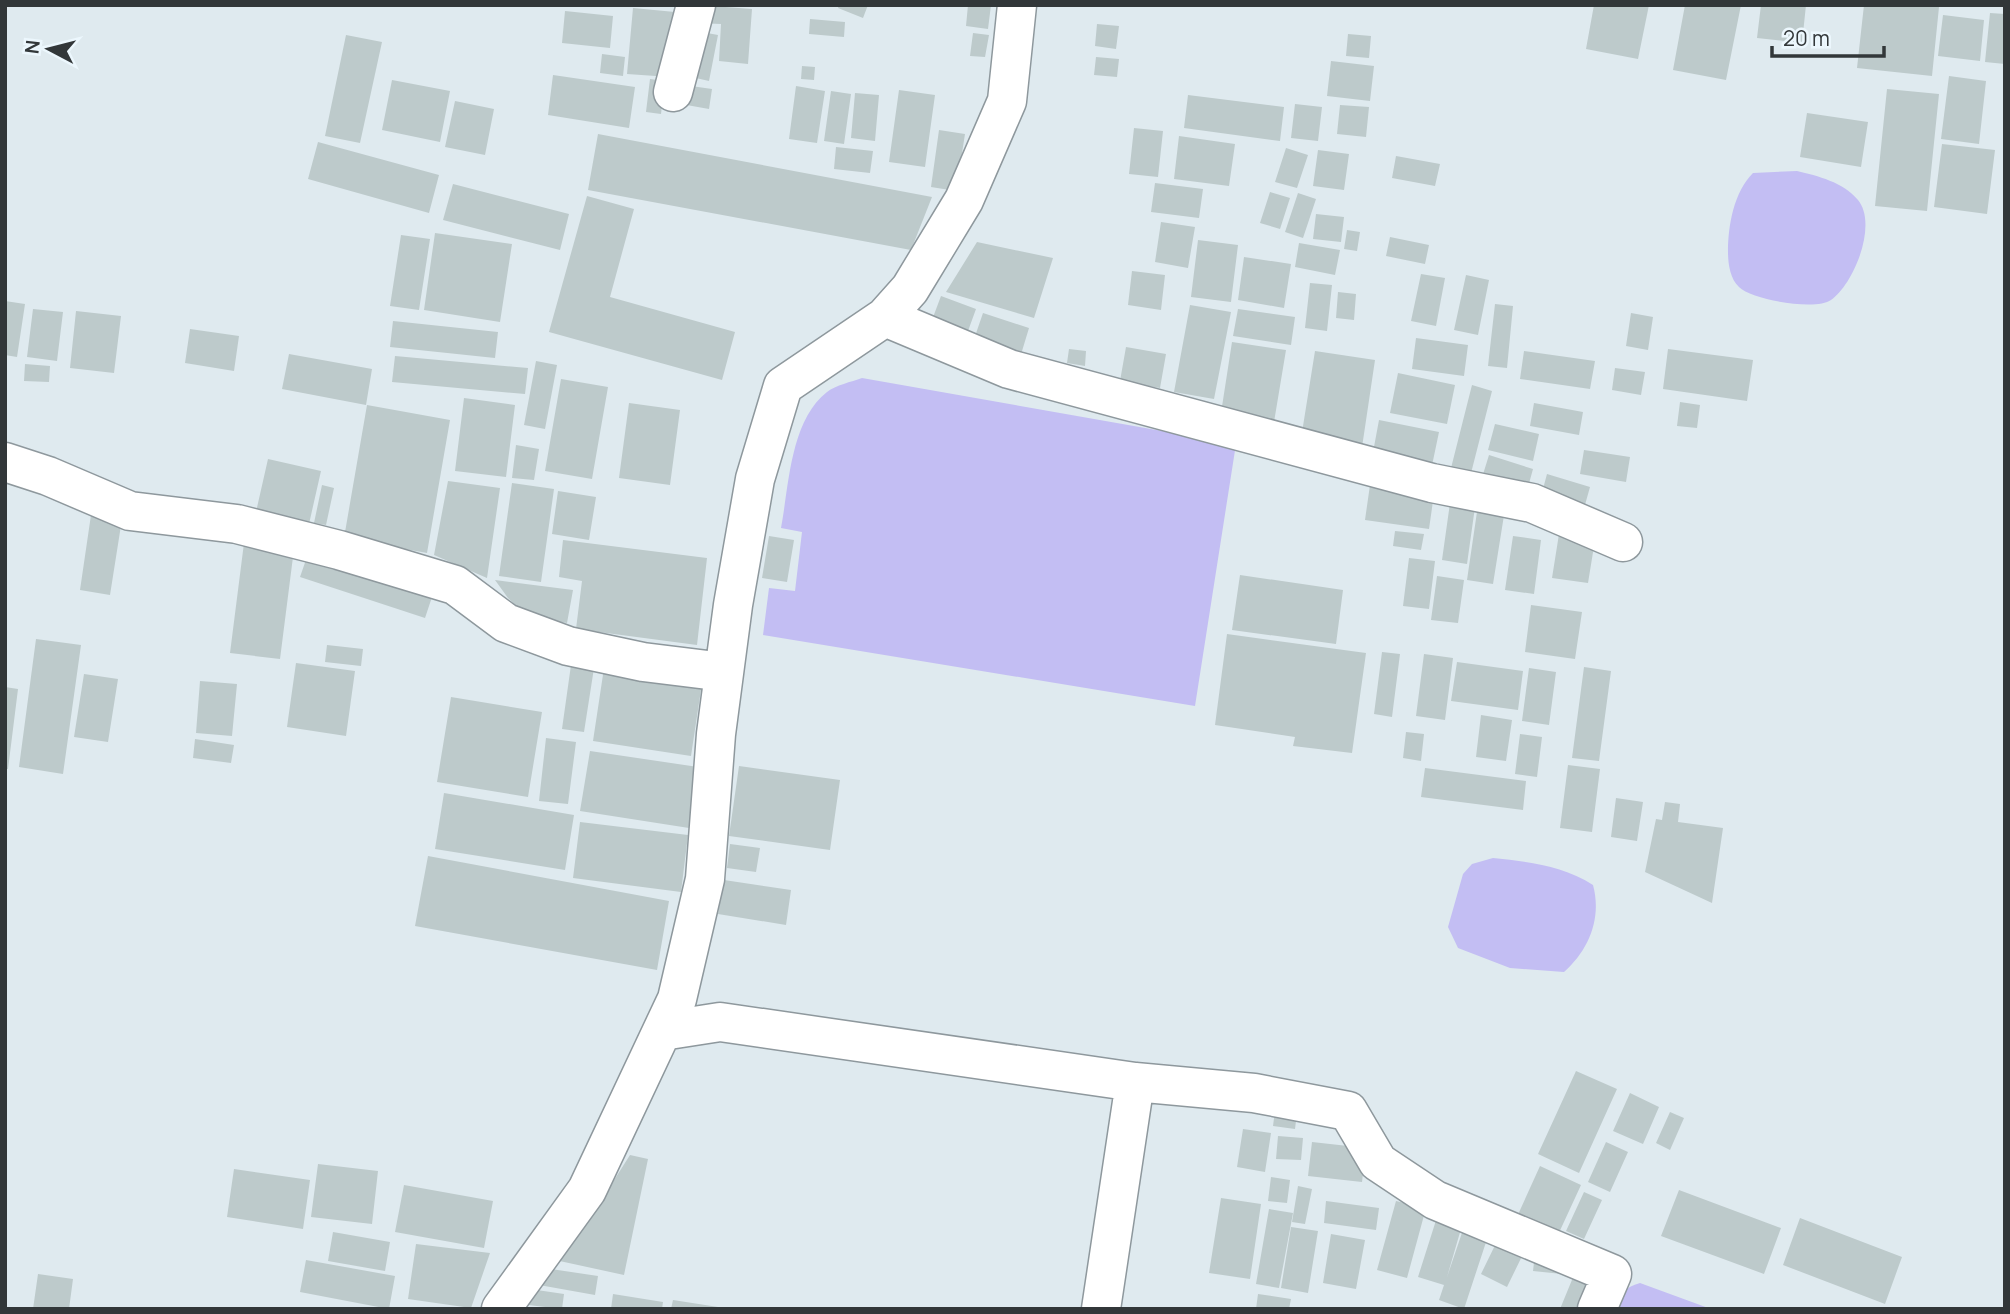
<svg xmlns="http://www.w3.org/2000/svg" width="2010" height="1314" font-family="Manrope,sans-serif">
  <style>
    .water { fill: #c3bef3 }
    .building { fill: #bdcacb }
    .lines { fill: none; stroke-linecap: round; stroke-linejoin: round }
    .minor-casing { stroke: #8e989d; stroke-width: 41 }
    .minor { stroke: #fff; stroke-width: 38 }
  </style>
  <rect width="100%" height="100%" fill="#dfeaef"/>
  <path class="water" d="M1797 171C1818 176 1843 182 1858 200 1878 224 1854 284 1831 300 1816 311 1752 300 1739 287 1730 279 1728 263 1728 252 1728 225 1734 192 1753 173Z
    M862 378 1236 444 1195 706 763 635 769 588 795 591 802 532 781 528C789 486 790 421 827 392 836 385 851 382 862 378Z
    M1493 858C1529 862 1562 865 1593 885 1602 918 1589 950 1564 972L1510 968 1458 948 1448 927 1463 874 1472 864Z
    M1640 1283 1711 1309H1613C1619 1295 1625 1287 1640 1283Z"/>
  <path class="building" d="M699 5 752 9 748 64 719 61 721 24 697 23Z
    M839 5H868L863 18 838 8Z
    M968 5H991L988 29 966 26Z
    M1594 5H1649L1638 59 1586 49Z
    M1685 5H1741L1726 80 1673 70Z
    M1761 5H1806L1802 43 1757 38Z
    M1864 5 1939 7 1932 76 1857 68Z
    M633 8 675 12 670 77 627 74Z
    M565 11 613 16 610 48 562 43Z
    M1990 13 2005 14V64L1985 62Z
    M1943 15 1984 20 1980 61 1938 56Z
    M810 19 845 22 844 37 809 34Z
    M1097 24 1119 26 1116 49 1095 46Z
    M696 31 718 35 709 81 687 76Z
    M973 33 989 35 985 57 970 56Z
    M1348 34 1371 36 1369 58 1346 56Z
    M346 35 382 42 360 143 325 136Z
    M602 54 625 57 623 76 600 73Z
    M1096 57 1119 59 1117 77 1094 75Z
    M1331 61 1374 66 1370 101 1327 96Z
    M802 66 815 67 814 80 801 79Z
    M553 75 635 87 629 128 548 115Z
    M1949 76 1986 81 1979 144 1941 139Z
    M650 79 665 81 661 114 646 112Z
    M392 80 450 91 440 142 382 130Z
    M684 85 712 89 709 109 681 104Z
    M796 86 825 91 817 143 789 139Z
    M1887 89 1939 94 1927 211 1875 206Z
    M899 90 935 95 925 167 889 162Z
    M831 91 851 94 844 144 824 141Z
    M855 93 879 95 875 141 851 138Z
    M1188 95 1284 107 1280 141 1184 128Z
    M455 101 494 109 485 155 445 147Z
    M1295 104 1322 107 1318 141 1291 138Z
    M1340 105 1369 107 1366 137 1337 134Z
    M1807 113 1868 122 1861 167 1800 157Z
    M1134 128 1163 131 1158 177 1129 174Z
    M939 130 965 134 956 191 931 187Z
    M598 134 932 197 911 250 588 190Z
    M1179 136 1235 144 1229 186 1174 179Z
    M318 142 439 175 429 213 308 179Z
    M1942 144 1995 150 1987 214 1934 207Z
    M836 147 873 151 870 173 834 169Z
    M1286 148 1308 155 1297 188 1275 182Z
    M1318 150 1349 154 1344 190 1313 186Z
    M1396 156 1440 164 1435 186 1392 178Z
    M1155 183 1203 189 1199 218 1151 212Z
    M453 184 569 214 560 250 443 220Z
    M1270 192 1290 198 1280 229 1260 223Z
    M1298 193 1316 199 1303 238 1285 232Z
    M587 196 634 209 610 297 735 332 722 380 549 332Z
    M1316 214 1344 217 1341 242 1313 239Z
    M1161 222 1195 227 1188 268 1155 262Z
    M1347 230 1360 232 1357 251 1344 249Z
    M435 233 512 244 500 322 424 310Z
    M401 235 430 239 419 310 390 306Z
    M1390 237 1429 245 1425 264 1386 256Z
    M1198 240 1238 245 1231 302 1191 297Z
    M977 242 1053 258 1034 318 946 292Z
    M1299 243 1340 250 1335 275 1295 267Z
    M1244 257 1291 264 1284 308 1238 300Z
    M1132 271 1165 275 1161 310 1128 305Z
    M1421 274 1445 278 1436 326 1411 321Z
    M1466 275 1489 280 1478 335 1454 330Z
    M1310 283 1332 285 1327 331 1305 328Z
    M1338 292 1356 294 1354 320 1336 318Z
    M941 296 976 309 964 342 929 328Z
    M5 301 25 304 17 357 5 355Z
    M1495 304 1513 306 1507 368 1488 366Z
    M1190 305 1231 312 1214 399 1174 392Z
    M33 309 63 312 57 361 27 357Z
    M1238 309 1295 317 1291 345 1233 336Z
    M76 311 121 316 114 373 70 368Z
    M983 313 1029 328 1019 361 972 345Z
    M1631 313 1653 317 1648 350 1626 346Z
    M393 321 498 332 495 358 390 347Z
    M190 329 239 336 234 371 185 363Z
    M1416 338 1468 345 1464 376 1412 369Z
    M1232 342 1286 350 1274 422 1221 413Z
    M1126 347 1166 354 1160 388 1120 381Z
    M1069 349 1086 351 1085 366 1067 363Z
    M1668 349 1753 360 1747 401 1663 389Z
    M1315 351 1375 360 1361 454 1300 445Z
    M1524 351 1595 361 1590 389 1520 379Z
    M289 354 372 369 366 405 282 389Z
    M395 356 528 368 525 394 392 382Z
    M536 361 557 365 545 429 524 425Z
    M25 364 50 366 49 382 24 381Z
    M1615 368 1645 372 1641 395 1612 390Z
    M1398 373 1455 385 1447 424 1390 413Z
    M561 379 608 387 592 479 545 471Z
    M1472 385 1492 391 1469 481 1449 476Z
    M464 398 515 405 506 477 455 471Z
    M1680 402 1700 405 1697 428 1677 426Z
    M629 403 680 410 670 485 619 478Z
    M1534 403 1583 412 1579 435 1530 426Z
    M367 405 450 420 427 553 344 538Z
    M1379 420 1439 432 1430 475 1371 463Z
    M1495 424 1539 434 1533 461 1488 450Z
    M516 445 539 449 534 480 512 478Z
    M1584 450 1630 457 1626 482 1580 474Z
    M1489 455 1533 469 1525 498 1480 484Z
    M268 459 321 471 309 524 256 512Z
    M1547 474 1590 487 1583 512 1540 500Z
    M448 481 500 488 487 578 434 555Z
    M512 483 554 489 541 582 499 576Z
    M322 485 334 488 326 525 314 523Z
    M1370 485 1434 494 1429 529 1365 520Z
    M558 491 596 497 589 540 552 534Z
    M1450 503 1475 507 1467 564 1442 560Z
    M1478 505 1505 509 1493 584 1467 580Z
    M91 515 122 519 110 595 80 590Z
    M1395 531 1424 534 1421 550 1393 546Z
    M1559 534 1595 540 1588 583 1552 578Z
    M769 536 794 540 787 582 762 578Z
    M1513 536 1541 540 1534 594 1505 590Z
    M563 540 707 558 697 645 576 629 582 581 559 577Z
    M244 543 294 549 280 659 230 653Z
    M309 551 434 591 425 618 300 577Z
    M1409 558 1435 561 1429 609 1403 606Z
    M1240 575 1343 590 1336 644 1232 630Z
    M1437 576 1464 580 1458 623 1431 620Z
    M495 580 573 590 567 623 527 616 508 598Z
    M1531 605 1582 612 1575 659 1525 652Z
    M1227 634 1366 653 1352 753 1293 746 1295 737 1215 725Z
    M36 639 81 645 63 774 19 767Z
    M327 645 363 649 361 666 325 662Z
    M1382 652 1400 654 1392 717 1374 714Z
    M1424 654 1453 658 1445 720 1416 716Z
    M1457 662 1523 671 1518 710 1451 701Z
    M296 663 355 671 346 736 287 727Z
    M571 665 594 668 584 732 562 729Z
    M1584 667 1611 671 1599 761 1572 758Z
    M604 668 702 683 691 756 593 741Z
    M1529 668 1556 672 1549 725 1522 721Z
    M84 674 118 679 108 742 74 737Z
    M200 681 237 684 232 736 196 733Z
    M5 687 18 689 8 769H5Z
    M451 697 542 712 528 797 437 782Z
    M1481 715 1512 720 1506 761 1476 757Z
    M1406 732 1424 734 1421 761 1403 758Z
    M1520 734 1542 737 1537 777 1515 774Z
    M546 738 576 742 568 804 539 801Z
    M195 739 234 745 231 763 193 758Z
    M590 751 698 767 689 828 580 811Z
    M1568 765 1600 769 1592 832 1560 828Z
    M739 766 840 780 830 850 729 836Z
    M1425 768 1526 781 1523 810 1421 797Z
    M444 793 574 815 565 870 435 849Z
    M1616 798 1643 802 1637 841 1611 837Z
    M1665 802 1680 804 1678 822 1723 828 1712 903 1645 872 1656 819 1662 820Z
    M580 822 688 835 681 892 573 878Z
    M730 844 760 848 756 872 727 868Z
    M428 856 669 901 657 970 415 926Z
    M724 880 791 890 786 925 718 914Z
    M1576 1071 1617 1089 1579 1173 1538 1154Z
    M1630 1093 1659 1107 1643 1144 1613 1131Z
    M1276 1103 1298 1105 1295 1129 1273 1126Z
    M1670 1112 1684 1118 1670 1150 1656 1143Z
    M1243 1129 1271 1133 1265 1172 1237 1167Z
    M1278 1136 1303 1138 1301 1160 1276 1159Z
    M1312 1142 1366 1148 1362 1182 1308 1176Z
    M1606 1142 1628 1152 1610 1192 1588 1182Z
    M630 1155 648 1159 624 1275 555 1260 597 1207Z
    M318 1164 378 1171 372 1224 311 1217Z
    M1540 1166 1581 1185 1557 1237 1516 1219Z
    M234 1169 310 1180 303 1229 227 1217Z
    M1271 1177 1290 1180 1287 1203 1268 1201Z
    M404 1185 493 1201 484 1248 395 1232Z
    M1298 1186 1312 1189 1305 1224 1292 1222Z
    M1679 1190 1781 1228 1764 1274 1661 1236Z
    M1584 1192 1602 1200 1584 1239 1566 1231Z
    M1221 1198 1261 1204 1250 1279 1209 1273Z
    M1326 1201 1379 1208 1376 1230 1324 1223Z
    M1396 1201 1426 1208 1407 1278 1377 1270Z
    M1269 1209 1293 1213 1279 1288 1256 1284Z
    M1438 1214 1463 1222 1447 1277 1466 1221 1490 1230 1464 1309 1439 1300 1444 1285 1418 1277Z
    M1800 1218 1902 1257 1885 1304 1783 1265Z
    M1291 1227 1318 1231 1308 1293 1281 1288Z
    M333 1232 390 1242 385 1271 328 1261Z
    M1501 1233 1527 1246 1507 1287 1481 1274Z
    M1331 1234 1365 1240 1356 1289 1323 1283Z
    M416 1244 490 1253 471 1308 408 1299Z
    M1535 1254 1564 1258 1562 1274 1533 1271Z
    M306 1260 395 1276 389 1309 300 1292Z
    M551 1269 598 1276 595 1295 539 1285Z
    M38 1274 73 1279 69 1309H33Z
    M1574 1275 1597 1284 1588 1309H1560Z
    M530 1289 564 1294 562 1309 520 1304Z
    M613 1294 663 1302 662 1309H611Z
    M1258 1294 1291 1299 1289 1309H1256Z
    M673 1300 718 1307 717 1309H671Z"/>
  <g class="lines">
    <defs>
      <path id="minor" d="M673 92 696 5
        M885 317 1009 369 1432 483 1532 503 1623 542
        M5 462 48 476 130 511 237 524 339 550 455 585 506 623 568 646 643 662 724 672
        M662 1031 720 1022 1135 1082 1254 1093 1348 1111 1378 1162 1435 1200 1612 1274 1597 1309
        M501 1309 587 1190 677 999 705 879 716 734 733 605 755 479 783 386 885 317 910 289 964 200 1007 101 1017 5
        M1101 1309 1135 1082"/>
    </defs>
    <use href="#minor" class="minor-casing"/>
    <use href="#minor" class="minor"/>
  </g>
  <rect width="2010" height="1314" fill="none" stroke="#323739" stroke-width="14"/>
  <g transform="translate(49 49) rotate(277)" stroke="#ecf7fd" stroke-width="5" paint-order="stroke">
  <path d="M0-5L12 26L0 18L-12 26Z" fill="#323739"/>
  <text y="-10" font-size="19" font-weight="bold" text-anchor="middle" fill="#323739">N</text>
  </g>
  <path d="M1772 46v10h112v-10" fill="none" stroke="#323739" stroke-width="3.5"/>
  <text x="1783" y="46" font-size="21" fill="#323739" stroke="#ecf7fd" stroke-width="5" paint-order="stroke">20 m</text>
</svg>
